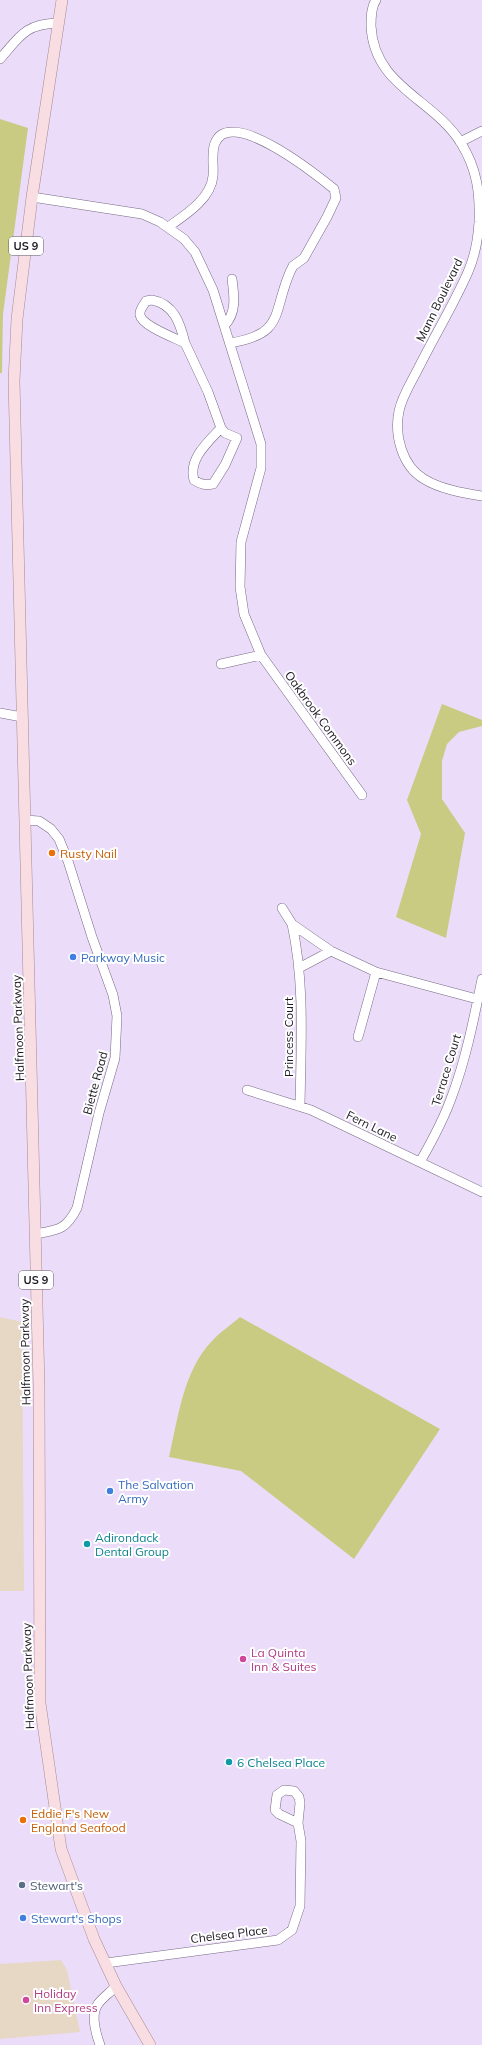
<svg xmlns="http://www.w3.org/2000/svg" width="482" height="2045" viewBox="0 0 482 2045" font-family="Mulish,sans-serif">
	<rect width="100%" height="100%" fill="#ebddfa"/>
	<!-- commercial -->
	<path fill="#e7d7c5" d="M0 1317 22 1322 24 1591H0Z
		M61 1960 67 1970 80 2032 0 2039V1964Z"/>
	<!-- green -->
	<path fill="#c9cb82" d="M0 119 28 128 3 314 2 373H0Z
		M442 704 482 720V726L459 732 447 744 442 761V799L465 833 446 938 396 917 421 834 407 800Z
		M240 1317 440 1429 354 1559 241 1471 169 1457C178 1419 183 1371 212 1341 220 1332 231 1325 240 1317Z"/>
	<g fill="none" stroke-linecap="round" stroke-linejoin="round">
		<!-- minor casing -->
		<g stroke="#766983" stroke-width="10">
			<path id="minor" d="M376 0C371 7 371 18 371 26 374 87 433 98 461 143 477 169 480 192 479 222 478 239 475 256 468 272 454 304 435 335 419 367 412 381 402 396 399 411 394 435 402 466 424 479 440 489 463 493 482 496
				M0 59C20 36 25 24 58 23
				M460 142 482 131
				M32 197 142 214 160 222 184 239 195 252 213 290 261 444V468L241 542 240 587 244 614 261 655 362 795
				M168 227C185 215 211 199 213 176 214 166 211 153 215 143 230 105 318 176 334 189L336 198 327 217 304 258 293 266 290 272C272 314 285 334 230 343
				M152 300C174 304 180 323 185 343 175 338 142 326 140 315 139 310 144 305 146 301Z
				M225 325C237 312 234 295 232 279
				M185 343 208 392 221 428
				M221 428 225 433 237 438 225 465 213 484C206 485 201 485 194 480 188 459 208 442 221 428Z
				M221 664 261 655
				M0 713 22 717
				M25 820 39 821 51 829 59 839 68 861 92 937 113 995 117 1016 115 1058 99 1113 77 1208C66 1230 58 1230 35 1234
				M282 908 292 924 331 951 376 972 477 999
				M292 924C305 984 301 1045 300 1106
				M299 968 331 951
				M358 1037 376 972
				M247 1090 311 1110 482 1192
				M420 1162C432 1141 444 1119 452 1096 466 1059 474 1018 482 979
				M106 1963 278 1940 292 1930 300 1906 301 1841 298 1823 300 1803 299 1797 294 1791 284 1790 277 1795 275 1810 279 1814 298 1823
				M100 2045C96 2034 90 2015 98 2004 102 1998 111 1992 116 1986"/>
		</g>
		<!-- major casing -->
		<g stroke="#a88992" stroke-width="12">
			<path id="major" d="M62 0 32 197 17 319 14 381 39 1386 40 1703 61 1849 94 1939 116 1986 150 2045"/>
		</g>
		<!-- minor -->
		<use href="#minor" stroke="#fff" stroke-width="9"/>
		<!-- major -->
		<use href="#major" stroke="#f8dde2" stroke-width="11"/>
	</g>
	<!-- markers -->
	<g fill="#e8710a" stroke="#fff" stroke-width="1.5">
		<circle cx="52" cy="853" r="4"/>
		<circle cx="23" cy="1820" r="4"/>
	</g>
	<g fill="#3f7fe0" stroke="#fff" stroke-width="1.5">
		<circle cx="73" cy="957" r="4"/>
		<circle cx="110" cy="1491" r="4"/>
		<circle cx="23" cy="1918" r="4"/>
	</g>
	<g fill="#0f9aa8" stroke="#fff" stroke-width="1.5">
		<circle cx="87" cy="1544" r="4"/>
		<circle cx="229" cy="1762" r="4"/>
	</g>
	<g fill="#d1479c" stroke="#fff" stroke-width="1.5">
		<circle cx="243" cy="1659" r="4"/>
		<circle cx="26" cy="2000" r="4"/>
	</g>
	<circle fill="#5c6f8a" stroke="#fff" stroke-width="1.5" cx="22" cy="1885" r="4"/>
	<g text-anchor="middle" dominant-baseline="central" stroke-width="4" stroke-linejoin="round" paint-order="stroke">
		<!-- shield labels -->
		<g fill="#fff" stroke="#615d64" stroke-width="1">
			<rect x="9" y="237" width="34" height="18" rx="3"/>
			<rect x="19" y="1271" width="34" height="18" rx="3"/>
		</g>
		<g font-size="11" font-weight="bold" fill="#1d1822">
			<text x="26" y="246">US 9</text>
			<text x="36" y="1280">US 9</text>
		</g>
		<!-- street labels -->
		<g font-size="12" fill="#1d1822" stroke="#fff">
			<text transform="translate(439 300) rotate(-64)">Mann Boulevard</text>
			<text transform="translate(321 718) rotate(54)">Oakbrook Commons</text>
			<text transform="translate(18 1028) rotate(-92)">Halfmoon Parkway</text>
			<text transform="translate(288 1037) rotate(-90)">Princess Court</text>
			<text transform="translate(446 1070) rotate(-73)">Terrace Court</text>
			<text transform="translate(95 1083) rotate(-75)">Biette Road</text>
			<text transform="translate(372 1126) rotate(26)">Fern Lane</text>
			<text transform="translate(25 1352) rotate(-91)">Halfmoon Parkway</text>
			<text transform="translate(28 1676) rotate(-92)">Halfmoon Parkway</text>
			<text transform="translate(229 1934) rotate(-7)">Chelsea Place</text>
		</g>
		<!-- food labels -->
		<g font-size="12" fill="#c56008" stroke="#fff" text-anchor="start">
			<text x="60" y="853">Rusty Nail</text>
			<text x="31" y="1813">Eddie F's New<tspan x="31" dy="14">England Seafood</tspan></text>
		</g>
		<!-- shop labels -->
		<g font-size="12" fill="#366cbe" stroke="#fff" text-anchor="start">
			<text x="81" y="957">Parkway Music</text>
			<text x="118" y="1484">The Salvation<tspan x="118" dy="14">Army</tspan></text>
			<text x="31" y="1918">Stewart's Shops</text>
		</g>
		<!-- culture labels -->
		<g font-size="12" fill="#0d838f" stroke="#fff" text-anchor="start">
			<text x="95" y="1537">Adirondack<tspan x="95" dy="14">Dental Group</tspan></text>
			<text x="237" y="1762">6 Chelsea Place</text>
		</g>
		<!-- hotel labels -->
		<g font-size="12" fill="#b23c85" stroke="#fff" text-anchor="start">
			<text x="251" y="1652">La Quinta<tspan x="251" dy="14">Inn &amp; Suites</tspan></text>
			<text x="34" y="1993">Holiday<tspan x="34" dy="14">Inn Express</tspan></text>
		</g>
		<!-- service labels -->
		<g font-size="12" fill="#4e5e75" stroke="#fff" text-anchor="start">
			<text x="30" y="1885">Stewart's</text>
		</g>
	</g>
</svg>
